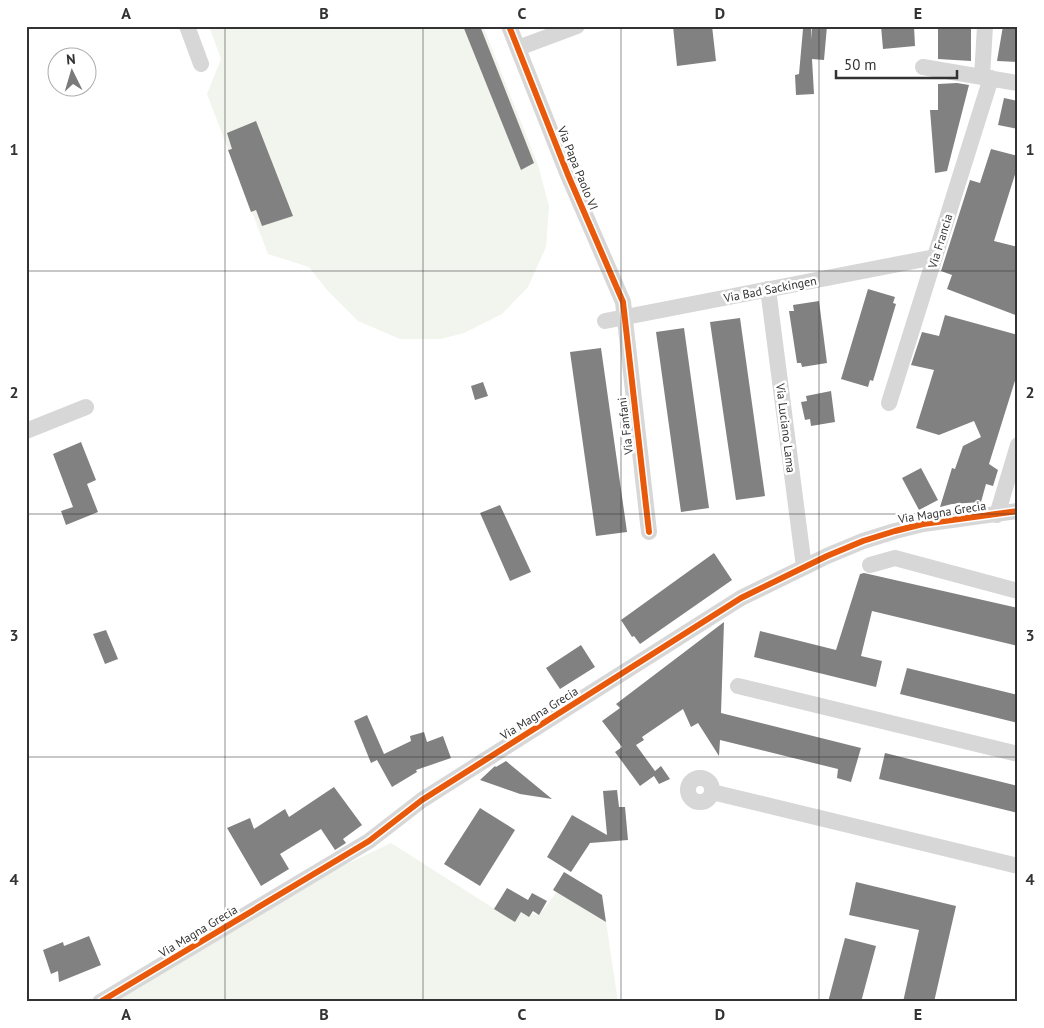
<svg xmlns="http://www.w3.org/2000/svg" width="1044" height="1028" viewBox="0 0 1044 1028" font-family="'PT Sans',sans-serif">
	<rect width="100%" height="100%" fill="#fff"/>
	<!-- green -->
	<path fill="#f1f5ed" d="M209 26H483L538 165 549 206 546 247 528 287 502 314 464 333 441 339H400L358 321 327 290 309 267 268 254 207 94 221 59Z
		M391 843 515 922 521 912 539 915 557 892 606 922 618 1002H112L330 872Z"/>
	<!-- building -->
	<path fill="#818181" d="M463 26H480L534 163 521 170Z
		M673 26H712L716 61 677 66Z
		M812 26H827L824 60 812 59 814 94 796 95 795 75 799 74 803 29H811V40Z
		M881 26H914L915 46 883 49Z
		M938 26H971V61L938 59Z
		M1003 26 1018 27V62L997 61Z
		M957 83 969 85 947 171 935 173 930 110H938V84Z
		M1004 98 1018 101V129L998 125Z
		M256 121 293 216 262 226 256 210 251 212 228 150 232 149 227 133Z
		M991 149 1018 156V165L994 241 1018 247V316L947 289 952 275 941 271 970 180 980 183Z
		M868 289 895 297 893 303 896 304 873 381 870 380 868 387 841 379Z
		M819 301 827 363 802 367 801 363H797L789 311H794L793 305Z
		M945 315 1018 335V371L989 464 998 470 993 486 986 484 981 502 952 504 940 507 952 468 955 469 963 446 981 437 974 421 939 435 916 428 934 370 911 365 922 332 939 336Z
		M740 318 765 496 736 500 710 322Z
		M684 328 709 508 681 512 656 332Z
		M601 348 627 532 596 536 570 352Z
		M483 382 488 396 475 400 471 386Z
		M831 391 835 422 811 426 810 419 805 420 801 402 807 401 806 396Z
		M81 442 96 480 87 484 98 512 66 525 61 511 73 507 53 454Z
		M921 468 938 500 919 510 902 478Z
		M500 505 531 572 510 581 480 513Z
		M714 553 732 580 640 644 634 636 632 637 621 620Z
		M864 573 1018 608V646L872 611 861 656 882 661 876 687 754 657 760 631 836 650 860 574Z
		M724 622 721 713 861 748 851 782 837 778 838 769 720 740 719 756 698 723 691 727 683 709 642 737 644 740 636 745 655 771 661 766 670 779 659 784 654 776 640 786 615 752 622 747 602 721 620 708 616 704Z
		M106 630 118 659 105 664 93 634Z
		M581 645 595 667 560 689 546 668Z
		M907 668 1018 695V723L900 694Z
		M367 715 384 754 411 741 410 736 424 732 427 742 443 736 451 758 416 770 417 772 392 787 377 760 371 763 354 721Z
		M885 753 1018 786V813L879 779Z
		M506 761 552 799 520 794 480 780 495 766 496 767Z
		M334 787 362 825 343 839 346 843 335 850 321 829 280 854 289 869 261 886 227 828 250 818 254 829 285 809 289 817Z
		M617 790 619 807H625L628 840 590 843 571 872 547 857 572 815 607 835 603 791Z
		M480 808 515 830 480 886 444 864Z
		M564 872 602 895 606 922 553 890Z
		M856 882 956 906 934 1002H903L919 930 849 915Z
		M507 888 528 900 532 893 547 901 539 915 533 911 529 917 521 912 515 922 494 909Z
		M89 936 101 965 59 982 58 971 51 974 43 950 63 942 64 946Z
		M845 938 876 946 861 1002H828Z"/>
	<g fill="none" stroke-linecap="round" stroke-linejoin="round">
		<!-- street -->
		<path stroke="#d7d7d7" stroke-width="16" d="M187 26 201 64
			M509 26 568 175 623 302 649 532
			M518 48 577 26
			M923 67 1018 83
			M982 77 985 26
			M768 289 804 567
			M605 321 935 257
			M889 403 991 78
			M26 431 86 407
			M997 515 1018 445
			M870 565 895 558 1018 591
			M738 686 1018 754
			M688 790a12 12 0 1 1 24 0a12 12 0 1 1-24 0Z
			M712 792 1018 866
			M100 1002 369 841 422 800 741 598 827 556 863 541 895 531 923 524 1018 511"/>
		<!-- cycleway casing -->
		<g stroke="#fff" stroke-width="9">
			<path id="cycleway" d="M509 26 568 175 623 302 649 532
				M100 1002 369 841 422 800 741 598 827 556 863 541 895 531 923 524 1018 511"/>
		</g>
		<!-- cycleway -->
		<use href="#cycleway" stroke="#e8590c" stroke-width="6"/>
	</g>
	<!-- grid -->
	<path fill="none" stroke="#333" stroke-width="1" stroke-opacity="0.55" d="M225 26V1002M423 26V1002M621 26V1002M819 26V1002M26 271H1018M26 514H1018M26 757H1018"/>
	<g text-anchor="middle" dominant-baseline="central" stroke-width="5" stroke-linejoin="round" paint-order="stroke">
		<!-- street labels -->
		<g font-size="12" fill="#333" stroke="#fff">
			<text transform="translate(578 168) rotate(68)">Via Papa Paolo VI</text>
			<text transform="translate(940 241) rotate(-73)">Via Francia</text>
			<text transform="translate(770 289) rotate(-11)">Via Bad Sackingen</text>
			<text transform="translate(625 426) rotate(-97)">Via Fanfani</text>
			<text transform="translate(786 428) rotate(83)">Via Luciano Lama</text>
			<text transform="translate(942 512) rotate(-9)">Via Magna Grecia</text>
			<text transform="translate(539 713) rotate(-32)">Via Magna Grecia</text>
			<text transform="translate(198 931) rotate(-31)">Via Magna Grecia</text>
		</g>
	</g>
	<!-- border -->
	<rect width="1044" height="1028" fill="none" stroke="#ffffff" stroke-width="55"/>
	<!-- north arrow -->
	<g transform="translate(72 72) rotate(355)"><circle r="24" fill="#ffffff" stroke="#adadad"/>
	<path d="M0-4L9 19L0 12L-9 19Z" fill="#7a7a7a"/>
	<text y="-8" font-size="14" font-weight="bold" text-anchor="middle" fill="#333333">N</text>
	</g>
	<!-- scale -->
	<path d="M836 70v8h121v-8" fill="none" stroke="#333333" stroke-width="2.5"/>
	<text x="844" y="70" font-size="15" fill="#333333" stroke="#ffffff" stroke-width="4" paint-order="stroke">50 m</text>
	<rect x="28" y="28" width="988" height="972" fill="none" stroke="#333" stroke-width="2"/>
	<g font-size="16" text-anchor="middle" font-weight="bold" fill="#333">
		<text x="126" y="19">A</text>
		<text x="324" y="19">B</text>
		<text x="522" y="19">C</text>
		<text x="720" y="19">D</text>
		<text x="918" y="19">E</text>
		<text x="14" y="155">1</text>
		<text x="1030" y="155">1</text>
		<text x="14" y="398">2</text>
		<text x="1030" y="398">2</text>
		<text x="14" y="641">3</text>
		<text x="1030" y="641">3</text>
		<text x="14" y="885">4</text>
		<text x="1030" y="885">4</text>
		<text x="126" y="1020">A</text>
		<text x="324" y="1020">B</text>
		<text x="522" y="1020">C</text>
		<text x="720" y="1020">D</text>
		<text x="918" y="1020">E</text>
	</g>
</svg>
